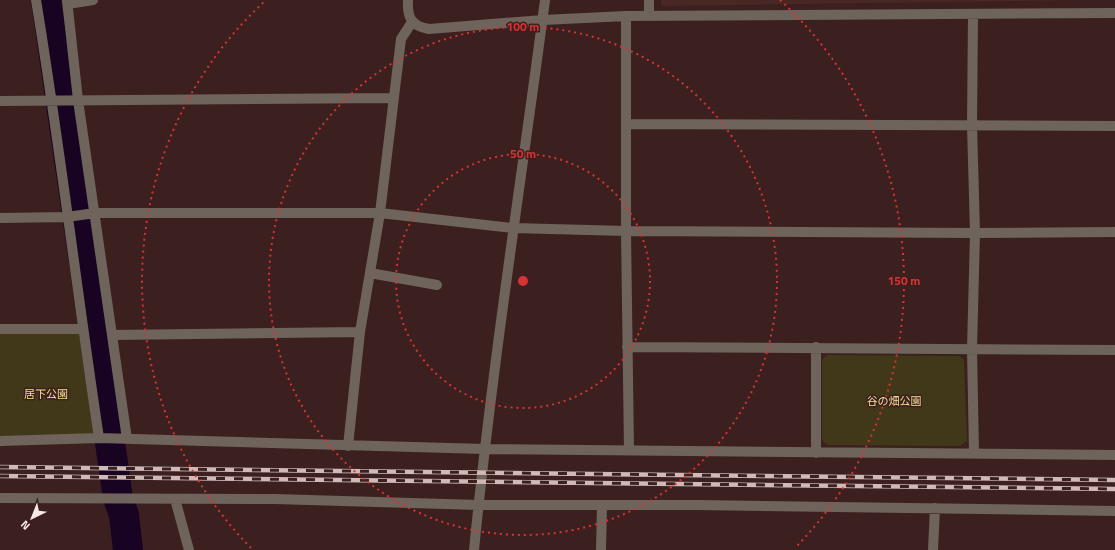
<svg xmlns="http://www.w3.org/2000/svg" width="1115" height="550" viewBox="0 0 1115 550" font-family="'Titillium Web','Noto Sans JP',sans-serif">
	<rect width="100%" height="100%" fill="#3b201f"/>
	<!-- built -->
	<path fill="#492725" d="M661 0H1081L661 6Z"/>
	<!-- green -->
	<path fill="#41381a" d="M0 329H82L99 438 0 441Z
		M827 355 959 356 964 360 967 441 960 446 827 445 822 440V360Z"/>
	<!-- water -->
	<path fill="#180322" d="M129 512 133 550H122L119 519 116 513Z"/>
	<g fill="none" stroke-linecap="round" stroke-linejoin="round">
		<!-- river -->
		<path stroke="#180322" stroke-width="30" d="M46 0 118 498 124 515 128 550"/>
		<!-- minor -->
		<path stroke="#6f645c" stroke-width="10" d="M36 0C60 146 77 292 99 438
			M67 0 78 100 127 439
			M408 0C407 17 411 26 429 29L543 20 626 16 1115 13
			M68 4 93 0
			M649 15V0
			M973 15 972 125 975 233 972 349 974 453
			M626 16V231L629 450
			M0 101 392 98
			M626 124 1115 126
			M0 218 67 217 95 213H380L513 228 626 231 975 233 1115 232
			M370 273 437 285
			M0 329H82
			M112 335 360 332
			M627 347 1115 350
			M0 441 99 438 485 449 1115 455
			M348 446 360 332 380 213 401 39 412 22
			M816 453V347
			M0 498 275 499 479 505H698L1115 511
			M175 499 189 550
			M474 550C492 366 521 183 545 0
			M601 550 602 505
			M933 550 935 508"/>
		<!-- rail casing -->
		<g stroke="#cfbab8" stroke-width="4.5">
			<path id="rail" d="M0 467 1115 480
				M0 476 1115 489"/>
		</g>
		<!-- rail -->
		<use href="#rail" stroke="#3b201f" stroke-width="3" stroke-dasharray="9" stroke-linecap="butt"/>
	</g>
	<!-- distance rings -->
	<g fill="none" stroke="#d83232" stroke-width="2" stroke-dasharray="2 4">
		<circle cx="523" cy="281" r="127"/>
		<circle cx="523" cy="281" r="254"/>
		<path d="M251 548A381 381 0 0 1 266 0M780 0A381 381 0 0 1 795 548"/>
	</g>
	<g text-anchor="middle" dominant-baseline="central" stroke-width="3" stroke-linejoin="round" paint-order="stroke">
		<!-- park labels -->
		<g font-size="11" fill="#f5df93" stroke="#3b201f">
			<text x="46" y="394">居下公園</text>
			<text x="894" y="401">谷の畑公園</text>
		</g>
	</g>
	<circle cx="523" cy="281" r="6" fill="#d83232" stroke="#3b201f" stroke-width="2"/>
	<g font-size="12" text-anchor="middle" font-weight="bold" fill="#d83232" stroke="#3b201f" stroke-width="3" stroke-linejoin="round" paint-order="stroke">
		<text x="523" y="31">100 m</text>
		<text x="523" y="158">50 m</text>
		<text x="904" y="285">150 m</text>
	</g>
	<!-- north arrow -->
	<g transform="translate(32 518) rotate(223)" stroke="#3b201f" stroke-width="3" paint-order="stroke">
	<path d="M0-3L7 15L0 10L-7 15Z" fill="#fbe8e6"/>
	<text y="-6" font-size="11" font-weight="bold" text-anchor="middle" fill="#fbe8e6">N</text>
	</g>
</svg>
